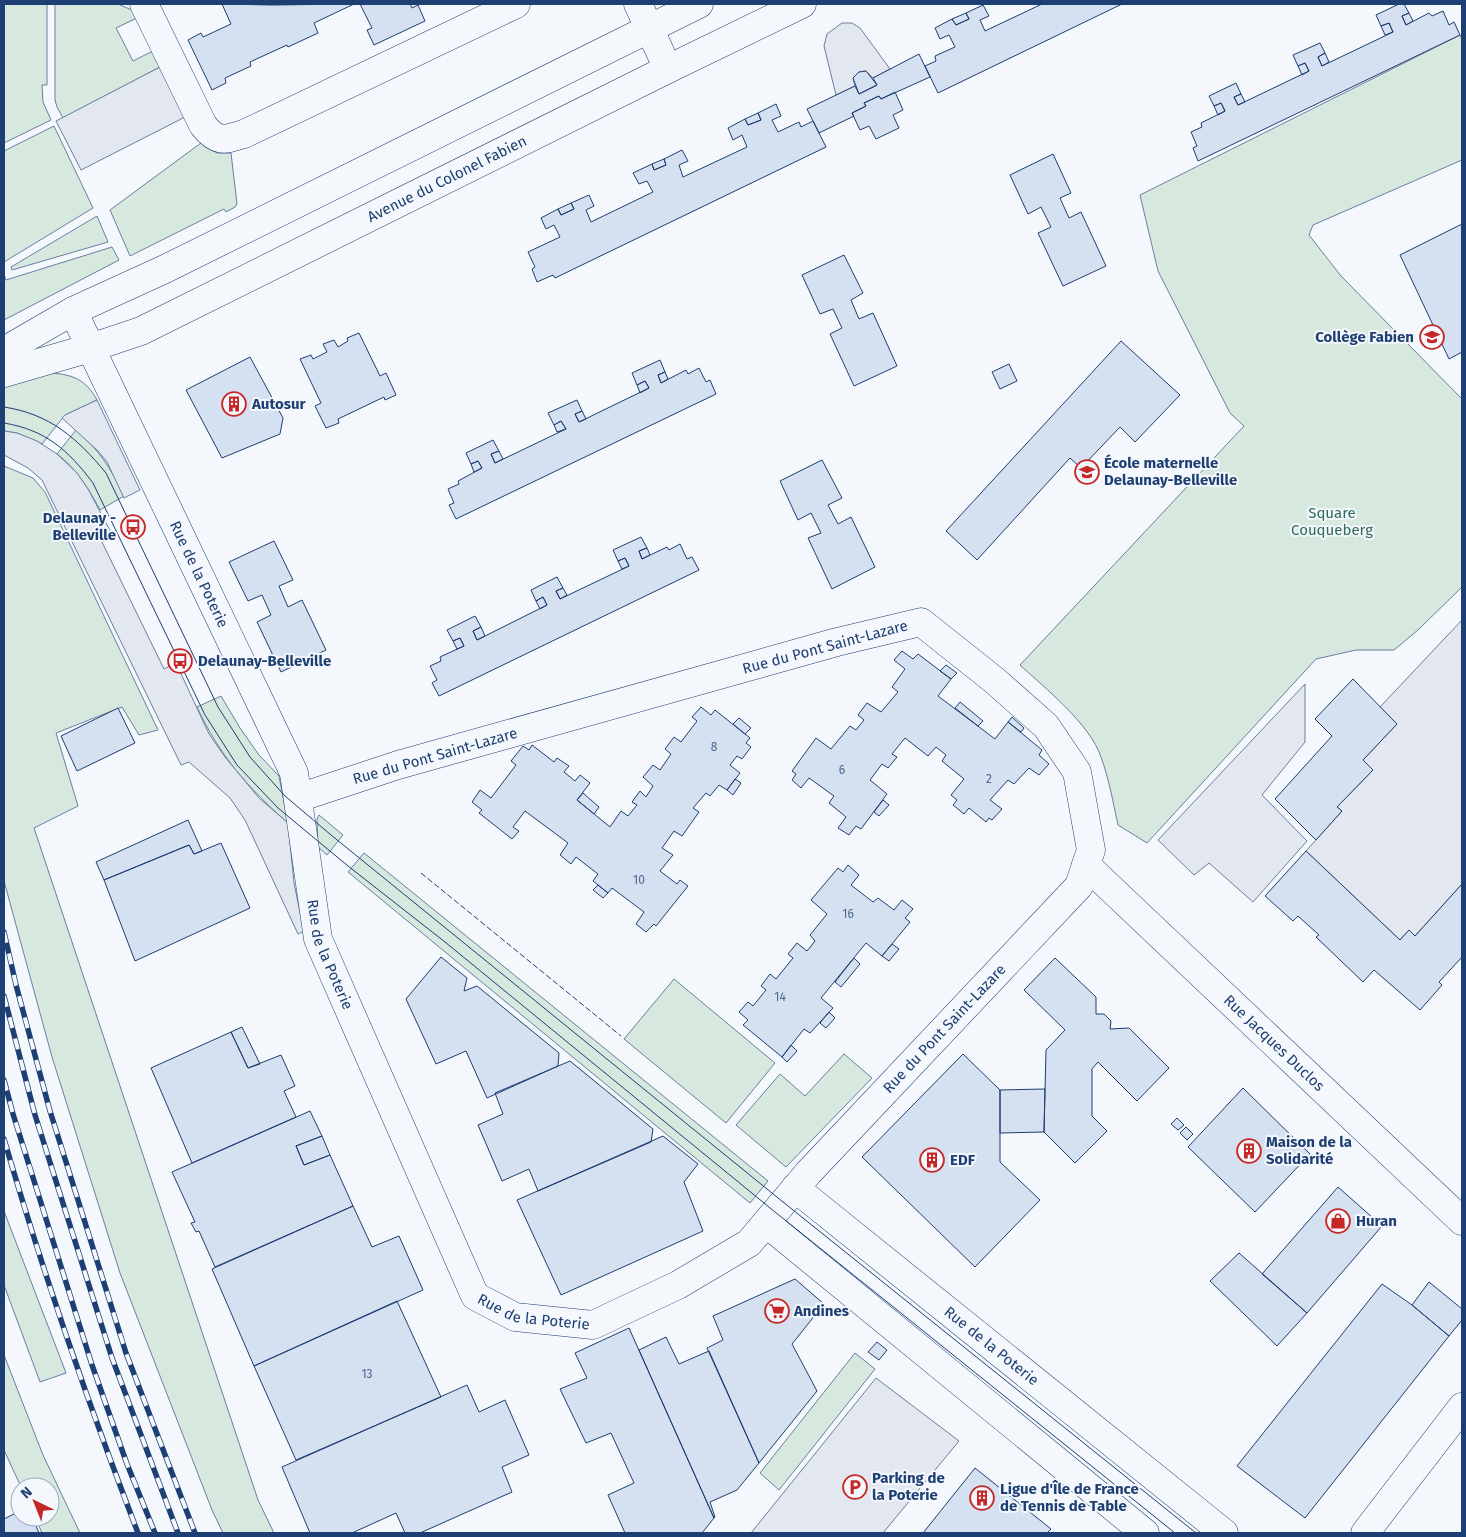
<svg xmlns="http://www.w3.org/2000/svg" width="1466" height="1537" viewBox="0 0 1466 1537" font-family="'Fira Sans',sans-serif">
	<rect width="100%" height="100%" fill="#f4f7fb"/>
	<!-- green -->
	<path fill="#d7e8df" stroke="#687fa3" d="M4 4H47V85H42L43 102 51 120 4 143Z
		M55 4H118L134 11 139 17 116 28 133 61 155 50 162 66 63 118 57 107 55 100Z
		M1460 35 1462 40V160L1313 225 1309 235 1341 276 1462 399V587L1418 630 1394 650H1356L1316 659 1147 843 1118 825C1113 802 1109 779 1101 757 1090 724 1045 688 1020 665L1244 426 1230 413 1158 271 1140 195Z
		M54 126 93 208 4 262V151Z
		M201 143 217 153H231L237 204 235 207 226 212 224 209 130 256 110 210Z
		M97 216 108 242 12 270 11 267Z
		M112 247 119 260 4 320V274L6 280Z
		M52 373C74 375 86 380 97 400L65 415 42 444 17 433 4 431V387Z
		M76 430C99 450 111 468 124 496L100 510C89 489 76 468 57 454Z
		M4 466 33 478 45 492 158 730 139 735 122 707 56 733 78 806 34 828 258 1500 274 1533H223L212 1510 120 1273 52 1057 4 881Z
		M221 696 240 728 259 755 279 776 288 823C249 789 219 755 197 707Z
		M319 815 343 835 327 855 318 847 317 819Z
		M364 853 768 1181 750 1203 348 872Z
		M674 979 775 1063 726 1123 624 1039Z
		M844 1054 872 1078 786 1167 736 1125 780 1074 805 1096Z
		M4 1211 66 1373 40 1382 4 1285Z
		M855 1353 875 1369 779 1490 760 1473Z
		M4 1355 43 1455 80 1533H42L35 1517H50V1487H21L4 1450Z"/>
	<!-- parking -->
	<path fill="#e3e8f0" stroke="#687fa3" d="M842 23H852L860 28 890 69 873 78 866 71 859 72 853 78 855 86 836 95 824 46 827 34Z
		M162 66 187 116 81 170 56 121Z
		M97 400 140 490 124 498 107 462 98 451 62 418 65 415Z
		M4 431 17 433 37 441 57 454 77 473 88 489 113 536 102 542 164 669 176 663 209 734 225 757 259 798 288 823 294 883 304 931 298 934 245 820 230 798 189 762 181 765 42 480 28 468 4 455Z
		M1462 620V884L1415 936 1409 930 1400 940 1306 851 1342 811 1337 807 1373 770 1363 760 1397 724 1380 707Z
		M1305 684V742L1262 795 1307 841 1253 902 1209 863 1194 875 1158 840Z
		M876 1378 959 1441 883 1533H751Z"/>
	<!-- building -->
	<path fill="#d5e0f0" stroke="#1d3f73" d="M222 4 272 5 354 4 314 23 318 33 288 47 287 45 250 62 251 66 225 78 226 83 212 90 188 40 201 33 203 37 231 24Z
		M360 4H410L412 8 418 5 425 21 374 45 367 30 372 28Z
		M1042 4H1122L938 93 925 66 936 61 935 56 955 47 949 35 940 39 935 28 952 19 956 25 969 19 966 13 983 5 989 16 980 20 985 31Z
		M1399 4H1404L1409 13 1402 16 1406 25 1429 13 1432 16 1443 11 1449 25 1454 22 1460 35 1198 161 1193 148 1197 146 1191 132 1202 127 1201 123 1225 111 1221 103 1214 106 1209 96 1236 83 1241 94 1234 97 1238 105 1309 71 1305 63 1298 66 1293 55 1320 43 1325 53 1318 57 1322 66 1393 32 1389 23 1381 26 1376 15Z
		M966 13 969 19 956 25 952 19Z
		M1409 13 1413 21 1406 25 1402 16Z
		M1389 23 1393 32 1385 35 1381 26Z
		M1325 53 1329 62 1322 66 1318 57Z
		M919 54 930 77 881 99 879 96 864 103 866 106 852 113 854 116 819 133 807 109 855 86 859 94 877 85 873 78Z
		M1305 63 1309 71 1302 75 1298 66Z
		M866 71 877 85 859 94 853 78 859 72Z
		M895 92 903 110 893 115 899 128 876 139 869 126 860 130 852 113 866 106 864 103 879 96 881 99Z
		M1241 94 1245 102 1238 105 1234 97Z
		M1221 103 1225 111 1218 115 1214 106Z
		M776 104 781 116 772 120 778 132 799 122 801 127 813 121 826 147 555 278 553 275 537 282 532 269 535 267 528 252 560 237 554 225 546 229 541 218 558 209 561 215 574 209 571 203 589 195 594 206 586 210 591 222 653 192 647 181 639 184 633 173 652 164 654 170 666 165 664 159 682 150 688 161 679 165 683 177 747 147 742 135 733 140 728 128 745 119 748 125 761 120 758 113Z
		M758 113 761 120 748 125 745 119Z
		M1053 154 1071 193 1060 198 1069 218 1081 212 1106 266 1063 286 1038 233 1051 227 1041 207 1028 214 1010 175Z
		M664 159 666 165 654 170 652 164Z
		M571 203 574 209 561 215 558 209Z
		M1462 224V352L1449 359 1400 255Z
		M844 255 863 293 851 300 859 319 873 313 897 366 854 386 830 334 842 328 833 309 820 314 802 275Z
		M359 333 380 376 386 373 396 395 385 400 384 397 338 419 339 423 326 428 315 406 321 403 300 359 311 355 313 359 327 352 323 344 334 340 338 347 348 341 347 338Z
		M1121 341 1180 395 1135 442 1120 427 1081 468 1070 458 977 560 946 531Z
		M250 357 283 418 280 434 222 458 186 390Z
		M660 360 665 372 658 375 661 383 686 370 688 374 699 368 706 382 710 380 716 394 456 519 449 505 454 503 448 489 459 484 458 481 482 468 478 461 471 464 466 453 493 440 499 451 491 454 495 463 566 429 561 421 554 425 548 413 577 400 582 411 575 414 579 422 649 388 645 381 637 385 632 373Z
		M1009 364 1017 381 1000 389 992 372Z
		M665 372 668 379 661 383 658 375Z
		M645 381 649 388 640 393 637 385Z
		M582 411 586 419 579 422 575 414Z
		M561 421 566 429 557 432 554 425Z
		M499 451 503 459 495 463 491 454Z
		M822 460 842 498 828 505 838 524 851 517 875 567 832 589 808 538 821 533 811 513 798 520 780 481Z
		M478 461 482 468 474 472 471 464Z
		M641 537 647 548 639 551 642 559 667 547 669 550 680 544 687 559 692 557 699 570 439 696 432 683 437 680 430 666 441 661 440 657 464 646 460 638 453 641 447 630 475 616 481 627 473 631 477 640 547 605 543 597 536 601 531 590 557 577 563 588 556 591 560 599 629 566 625 558 618 561 613 550Z
		M274 541 293 580 279 586 288 607 302 600 326 650 281 672 257 622 271 615 262 595 248 601 229 562Z
		M647 548 650 555 642 559 639 551Z
		M625 558 629 566 622 569 618 561Z
		M563 588 567 595 560 599 556 591Z
		M543 597 547 605 540 609 536 601Z
		M481 627 485 636 477 640 473 631Z
		M460 638 464 646 457 649 453 641Z
		M902 651 913 659 918 654 951 679 938 696 995 739 1008 722 1042 750 1039 755 1049 764 1039 775 1029 768 1014 784 1008 780 990 800 1002 809 992 820 989 818 986 822 969 808 964 814 953 805 957 800 951 795 964 779 942 761 946 755 936 747 928 756 905 738 892 754 897 757 888 768 882 764 870 780 887 794 861 829 856 826 849 835 838 828 846 817 829 803 834 796 809 778 801 788 792 780 796 774 792 771 816 738 831 749 850 726 856 730 864 720 858 715 867 703 881 712 898 692 892 687 905 669 894 660Z
		M946 665 957 673 951 679 940 671Z
		M1353 679 1397 724 1363 760 1373 770 1337 807 1342 811 1316 840 1275 799 1332 736 1315 719Z
		M960 702 983 721 978 726 955 708Z
		M701 707 711 715 715 710 750 738 746 743 751 747 742 759 737 756 730 765 740 773 727 790 719 785 710 796 706 793 693 808 699 812 682 836 674 831 662 848 673 855 660 871 677 884 680 880 688 886 656 926 654 924 646 932 636 924 644 912 612 888 608 893 593 881 598 874 576 857 571 864 560 855 568 843 525 811 513 827 519 831 512 839 479 813 482 810 472 802 480 790 491 798 516 765 511 761 523 746 529 750 532 745 554 762 557 758 569 766 564 772 575 781 580 775 590 783 577 800 610 827 621 811 628 816 637 805 632 802 640 791 646 797 653 786 643 777 653 765 660 770 671 754 665 749 674 737 681 742 697 721 692 717Z
		M118 708 135 743 77 771 61 736Z
		M1012 717 1024 728 1021 732 1008 722Z
		M739 718 751 728 745 734 733 724Z
		M735 779 741 783 733 795 727 790Z
		M583 793 599 807 594 814 577 800Z
		M883 800 889 805 879 816 874 812Z
		M188 820 202 851 194 854 189 845 104 880 96 862Z
		M221 843 250 908 135 961 104 880 189 845 194 854Z
		M1306 851 1400 940 1409 930 1415 936 1462 884V957L1439 982 1442 985 1420 1010 1374 970 1363 982 1316 937 1319 935 1298 916 1293 921 1265 896Z
		M848 865 859 875 851 885 873 902 878 898 894 910 902 900 913 909 905 918 910 922 882 956 866 943 821 998 833 1008 810 1033 804 1029 782 1057 743 1025 748 1020 739 1012 748 1002 753 1006 766 990 761 986 770 974 776 979 793 958 788 954 797 943 807 951 815 941 810 935 827 914 811 900 838 868 843 872Z
		M598 885 608 893 603 898 593 890Z
		M892 944 899 949 889 961 882 956Z
		M441 957 467 978 464 991 477 986 559 1053 558 1066 487 1098 466 1051 436 1064 406 999Z
		M854 958 860 964 841 987 835 982Z
		M1055 958 1096 997V1014H1104L1111 1021 1110 1029 1129 1028 1169 1068 1137 1101 1098 1062 1092 1069V1116L1107 1131 1075 1163 1044 1132 1046 1050 1065 1030 1024 990Z
		M829 1012 835 1018 826 1028 820 1023Z
		M242 1027 260 1064 248 1068 231 1032Z
		M231 1032 248 1068 281 1055 295 1086 284 1091 296 1117 192 1163 151 1068Z
		M791 1045 797 1051 787 1062 782 1057Z
		M963 1054 1000 1090V1162L1040 1200 975 1267 862 1157Z
		M570 1061 653 1129 651 1142 538 1191 529 1169 502 1181 478 1125 503 1114 495 1093Z
		M1243 1088 1310 1154 1255 1212 1188 1147Z
		M1045 1089 1044 1132 1000 1133V1090Z
		M310 1111 322 1136 296 1146 304 1165 330 1155 353 1206 215 1267 199 1231 196 1232 191 1223 195 1222 172 1172Z
		M1177 1118 1184 1125 1178 1130 1171 1124Z
		M1186 1127 1193 1134 1187 1140 1180 1133Z
		M322 1136 330 1155 304 1165 296 1146Z
		M663 1136 698 1164 684 1182 703 1231 561 1295 517 1200Z
		M1338 1187 1382 1226 1307 1313 1262 1274Z
		M353 1206 372 1247 399 1236 423 1290 254 1366 212 1269Z
		M1239 1253 1307 1313 1277 1346 1210 1281Z
		M795 1279 824 1304 792 1344 817 1391 759 1463 707 1348 723 1340 713 1316Z
		M1429 1282 1462 1309V1320L1449 1336 1412 1305Z
		M1382 1284 1412 1305 1449 1336 1305 1518 1237 1466Z
		M397 1301 441 1397 296 1460 254 1366Z
		M629 1328 714 1518 702 1533H625L608 1495 634 1483 611 1433 586 1443 560 1389 587 1378 575 1353Z
		M666 1337 679 1364 709 1351 759 1463 737 1490 710 1502 715 1517 714 1518 639 1350Z
		M877 1342 887 1350 879 1360 868 1352Z
		M467 1385 479 1412 505 1400 529 1455 502 1467 512 1492 420 1533H405L396 1513 352 1533H310L282 1467Z
		M975 1468 1051 1529 1047 1533H923Z
		M20 1511V1517H32L39 1533H4V1519Z"/>
	<g fill="none" stroke-linecap="round" stroke-linejoin="round">
		<!-- minor casing -->
		<g stroke="#1d3f73" stroke-width="29">
			<g id="minor">
				<path d="M144 4 203 125C217 143 224 140 244 134L516 4"/>
				<path d="M638 4 668 69"/>
				<path id="s1" d="M73 311 294 773 318 939 475 1296 515 1317 593 1325 678 1285 749 1243 809 1172 1079 886 1091 850 1077 772 1046 726 994 680 921 622 837 642 398 765 298 798"/>
				<path id="s2" d="M1086 865 1462 1221"/>
				<path id="s3" d="M795 1188 1224 1533"/>
				<path d="M766 1223 1145 1533"/>
				<path d="M1365 1533 1462 1407"/>
			</g>
		</g>
		<!-- major casing -->
		<g stroke="#1d3f73" stroke-width="29">
			<g id="major">
				<path d="M4 351 73 311 165 269 699 4"/>
				<path id="s4" d="M4 373 90 348 141 331 668 69 802 4"/>
			</g>
		</g>
		<!-- minor -->
		<use href="#minor" stroke="#f4f7fb" stroke-width="28"/>
		<!-- major -->
		<use href="#major" stroke="#f4f7fb" stroke-width="28"/>
		<!-- tram -->
		<path stroke="#1d3f73" stroke-width="1" d="M4 407C50 414 77 438 106 473L218 707 250 757 285 796 331 835 783 1202 1196 1533
			M4 423C46 430 68 450 93 483L205 715 237 765 278 808 348 866 445 942 775 1212 1175 1533"/>
		<!-- rail casing -->
		<g stroke="#1d3f73" stroke-width="5.5">
			<path id="rail" d="M4 932 16 985 50 1111 126 1353 195 1533
				M4 996 35 1115 112 1358 178 1533
				M4 1080 13 1114 92 1365 127 1464 155 1533
				M4 1139C43 1273 88 1403 138 1533"/>
		</g>
		<!-- rail -->
		<use href="#rail" stroke="#f4f7fb" stroke-width="4" stroke-dasharray="11" stroke-linecap="butt"/>
		<!-- fence -->
		<path stroke="#1d3f73" stroke-width="1" stroke-dasharray="6 2.5" stroke-linecap="butt" d="M421 873 621 1036"/>
	</g>
	<!-- icons -->
	<defs>
		<g id="school-ring" transform="scale(1.25)"><circle r="9.5" fill="#f4f7fb" stroke="#c62828" stroke-width="1.5"/><path d="M0-5L7-2L0 1L-7-2ZM-4 1L0 2.5L4 1V4Q0 6-4 4Z" fill="#c62828"/></g>
		<g id="building-ring" transform="scale(1.25)"><circle r="9.5" fill="#f4f7fb" stroke="#c62828" stroke-width="1.5"/><path d="M-4-6H4V6H1V3H-1V6H-4ZM-2.5-4.3h1.7v1.8h-1.7ZM.8-4.3h1.7v1.8H.8ZM-2.5-1h1.7V.8h-1.7ZM.8-1h1.7V.8H.8Z" fill="#c62828"/></g>
		<g id="bus-ring" transform="scale(1.25)"><circle r="9.5" fill="#f4f7fb" stroke="#c62828" stroke-width="1.5"/><path d="M-5-6H5V4H4V6H2V4H-2V6H-4V4H-5ZM-3.5-4V0h7V-4ZM-3.5 1.2v1.5H-2V1.2ZM2 1.2v1.5H3.5V1.2Z" fill="#c62828"/></g>
		<g id="shop-ring" transform="scale(1.25)"><circle r="9.5" fill="#f4f7fb" stroke="#c62828" stroke-width="1.5"/><path d="M-5-2.5h2.3a2.7 3.5 0 0 1 5.4 0H5L5.5 6h-11ZM-1.5-2.5h3a1.5 2.3 0 0 0-3 0Z" fill="#c62828"/></g>
		<g id="supermarket-ring" transform="scale(1.25)"><circle r="9.5" fill="#f4f7fb" stroke="#c62828" stroke-width="1.5"/><path d="M-6-5.5h2.5l.6 2H6L4.5 2H-2.5L-4.4-4H-6ZM-1.5 3.2a1.3 1.3 0 1 0 .1 0ZM3 3.2a1.3 1.3 0 1 0 .1 0Z" fill="#c62828"/></g>
		<g id="parking-ring" transform="scale(1.25)"><circle r="9.5" fill="#f4f7fb" stroke="#c62828" stroke-width="1.5"/><path d="M-3.5-5.5H1a3.5 3.5 0 0 1 0 7H-1V5.5H-3.5ZM-1-3.4V-.6H.8a1.4 1.4 0 0 0 0-2.8Z" fill="#c62828"/></g>
	</defs>
	<g fill-rule="evenodd">
		<use href="#school-ring" x="1432" y="337"/>
		<use href="#building-ring" x="234" y="404"/>
		<use href="#school-ring" x="1087" y="472"/>
		<use href="#bus-ring" x="133" y="527"/>
		<use href="#bus-ring" x="180" y="661"/>
		<use href="#building-ring" x="1249" y="1151"/>
		<use href="#building-ring" x="932" y="1160"/>
		<use href="#shop-ring" x="1338" y="1221"/>
		<use href="#supermarket-ring" x="777" y="1311"/>
		<use href="#parking-ring" x="855" y="1487"/>
		<use href="#building-ring" x="982" y="1498"/>
	</g>
	<g text-anchor="middle" dominant-baseline="central" stroke-width="4" stroke-linejoin="round" paint-order="stroke">
		<!-- number labels -->
		<g font-size="12" fill="#4b6792">
			<text x="714" y="747">8</text>
			<text x="842" y="770">6</text>
			<text x="989" y="779">2</text>
			<text x="639" y="880">10</text>
			<text x="848" y="914">16</text>
			<text x="780" y="997">14</text>
			<text x="367" y="1374">13</text>
		</g>
		<!-- street labels -->
		<g font-size="15" fill="#1d3f73" stroke="#f4f7fb">
			<text stroke="none"><textPath href="#s4" startOffset="485">Avenue du Colonel Fabien</textPath></text>
			<text stroke="none"><textPath href="#s1" startOffset="292">Rue de la Poterie</textPath></text>
			<text transform="translate(825 647) rotate(-15)">Rue du Pont Saint-Lazare</text>
			<text transform="translate(435 756) rotate(-16)">Rue du Pont Saint-Lazare</text>
			<text stroke="none"><textPath href="#s1" startOffset="698">Rue de la Poterie</textPath></text>
			<text stroke="none"><textPath href="#s1" startOffset="1660">Rue du Pont Saint-Lazare</textPath></text>
			<text stroke="none"><textPath href="#s2" startOffset="259">Rue Jacques Duclos</textPath></text>
			<text stroke="none"><textPath href="#s1" startOffset="1132">Rue de la Poterie</textPath></text>
			<text stroke="none"><textPath href="#s3" startOffset="252">Rue de la Poterie</textPath></text>
		</g>
		<!-- poi labels -->
		<g font-size="15" font-weight="bold" fill="#1d3f73" stroke="#f4f7fb" text-anchor="start">
			<text x="1414" y="337" text-anchor="end">Collège Fabien</text>
			<text x="252" y="404">Autosur</text>
			<text x="1104" y="463">École maternelle<tspan x="1104" dy="17">Delaunay-Belleville</tspan></text>
			<text x="116" y="518" text-anchor="end">Delaunay -<tspan x="116" dy="17">Belleville</tspan></text>
			<text x="198" y="661">Delaunay-Belleville</text>
			<text x="1266" y="1142">Maison de la<tspan x="1266" dy="17">Solidarité</tspan></text>
			<text x="950" y="1160">EDF</text>
			<text x="1356" y="1221">Huran</text>
			<text x="794" y="1311">Andines</text>
			<text x="872" y="1478">Parking de<tspan x="872" dy="17">la Poterie</tspan></text>
			<text x="1000" y="1489">Ligue d'Île de France<tspan x="1000" dy="17">de Tennis de Table</tspan></text>
		</g>
		<!-- park labels -->
		<g font-size="15" fill="#2c6c60" stroke="#f4f7fb">
			<text x="1332" y="513">Square<tspan x="1332" dy="17">Couqueberg</tspan></text>
		</g>
	</g>
	<!-- border -->
	<rect width="1466" height="1537" fill="none" stroke="#1d3f73" stroke-width="10"/>
	<!-- north arrow -->
	<g transform="translate(35 1502) rotate(317)"><circle r="24" fill="#f4f7fb" stroke="#9eadc5"/>
	<path d="M0-4L9 19L0 12L-9 19Z" fill="#c62828"/>
	<text y="-8" font-size="14" font-weight="bold" text-anchor="middle" fill="#1d3f73">N</text>
	</g>
</svg>
